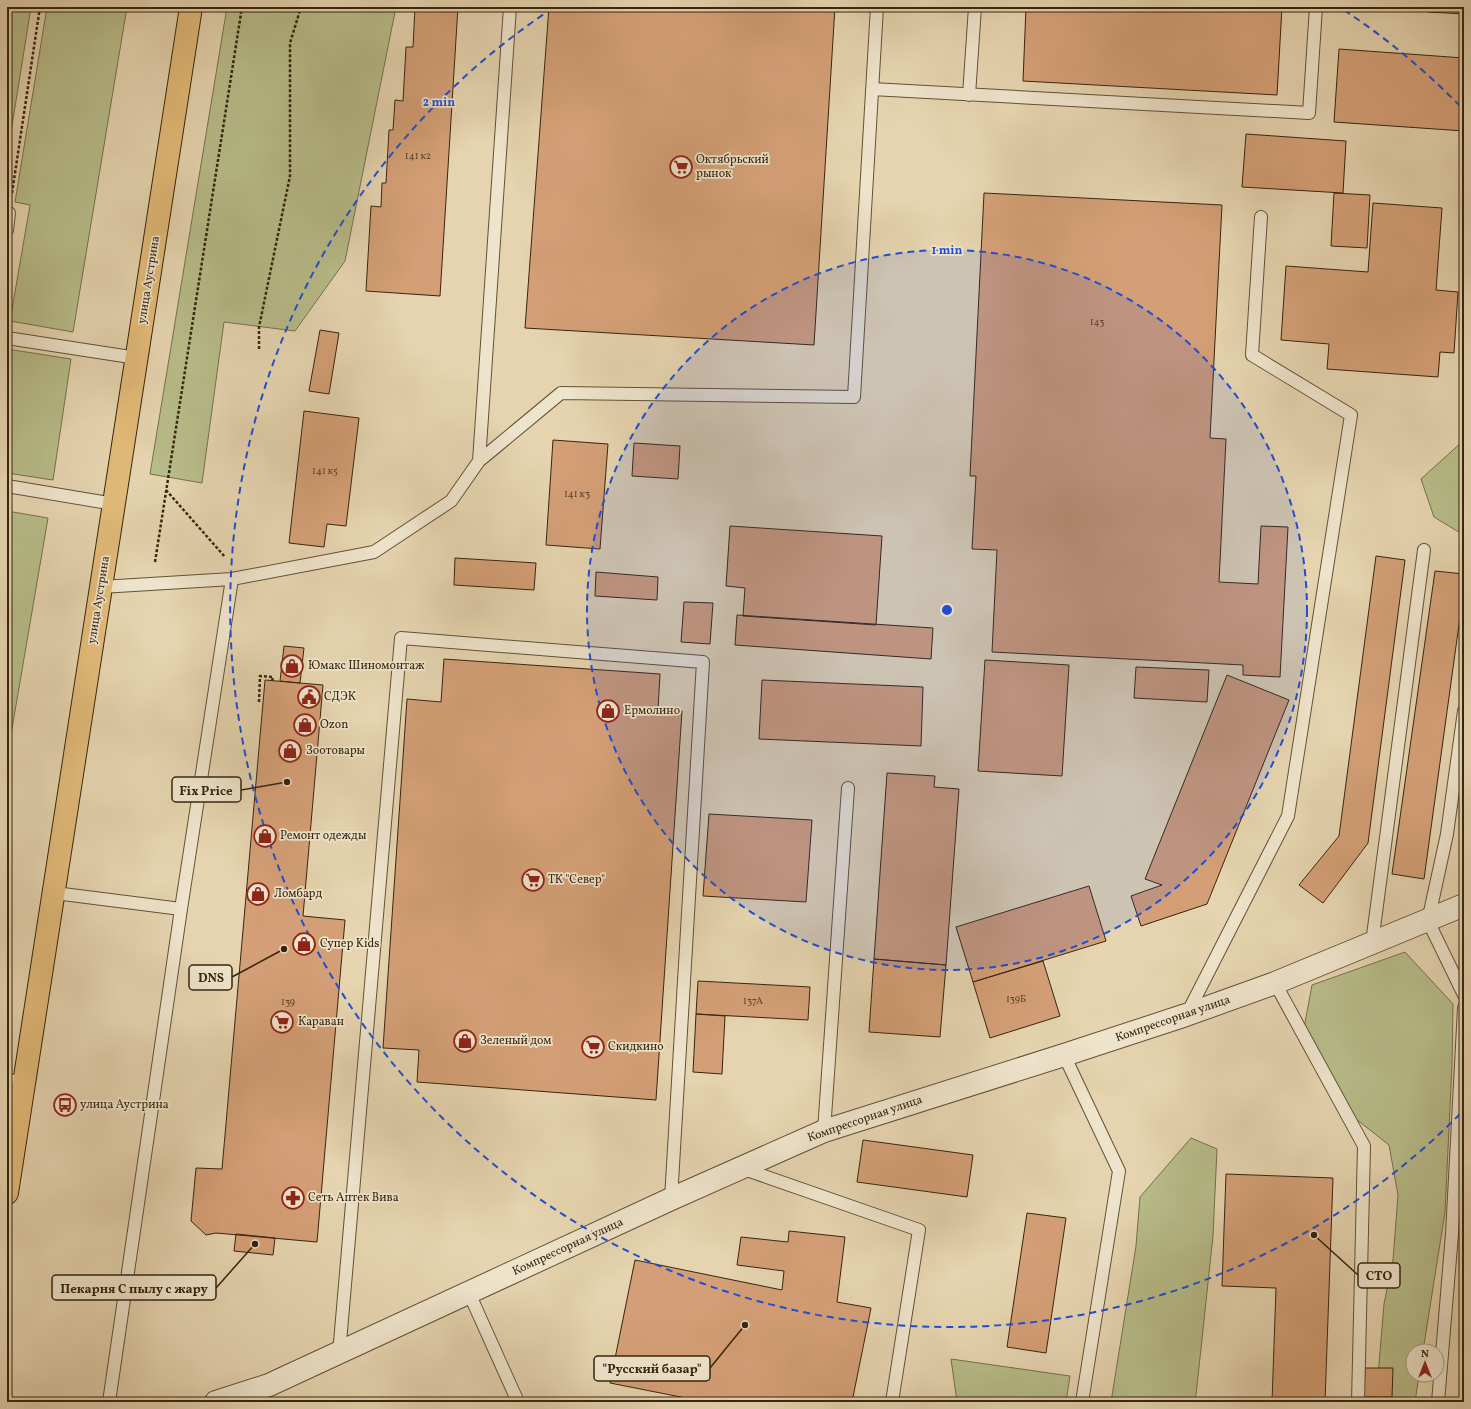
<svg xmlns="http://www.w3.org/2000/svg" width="1471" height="1409" viewBox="0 0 1471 1409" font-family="Vollkorn,serif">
	<rect width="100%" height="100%" fill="#e5d4af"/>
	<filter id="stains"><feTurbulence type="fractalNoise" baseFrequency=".005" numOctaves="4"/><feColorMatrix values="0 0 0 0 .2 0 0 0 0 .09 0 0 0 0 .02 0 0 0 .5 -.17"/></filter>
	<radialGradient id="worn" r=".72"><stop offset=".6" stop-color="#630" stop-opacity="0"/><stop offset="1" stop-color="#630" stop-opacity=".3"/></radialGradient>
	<!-- green -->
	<path fill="#b7bc89" stroke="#77704c" d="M7 7H31L7 157Z
		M47 7H127L73 332 10 321 30 205 15 202Z
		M227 7H396L345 261 295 331 224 322 202 483 150 474Z
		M7 349 71 359 53 480 7 473Z
		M1464 440V531L1462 534 1434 517 1421 479Z
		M7 511 48 518 7 758Z
		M1405 952 1453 1004 1452 1065 1445 1212 1423 1351H1413V1375H1419L1415 1402H1387L1388 1379 1378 1376 1384 1304 1393 1260 1398 1195 1389 1145 1356 1119 1304 1028 1312 985Z
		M1191 1138 1217 1149 1213 1236 1196 1395 1193 1402H1111L1136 1246 1140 1197Z
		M951 1359 1070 1376 1066 1402H957Z"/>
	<!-- building -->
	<path fill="#d49f76" stroke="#37250f" d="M415 7H458L440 296 366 291 371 206 381 207 382 183H386L389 130H393L395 100 403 101 406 47H413Z
		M549 7H835L814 345 525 328Z
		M1026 7H1282L1277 95 1023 81Z
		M1429 7H1464V14L1428 12Z
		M1339 49 1464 58V131L1334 122Z
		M1246 134 1346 141 1343 193 1242 187Z
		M984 193 1222 205 1210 438 1226 439 1219 582 1258 584 1261 526 1288 527 1280 677 1243 675V665L992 652 997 550 972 549 976 476H970Z
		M1334 193 1370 195 1367 248 1331 246Z
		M1373 203 1442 208 1436 290 1458 292 1454 353 1440 352 1438 377 1327 369 1329 344 1281 340 1286 266 1368 272Z
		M320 330 339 333 329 394 309 391Z
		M304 411 359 418 346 526 327 524 324 547 289 543Z
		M553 440 608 444 600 549 546 545Z
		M634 443 680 446 678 479 632 476Z
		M730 526 882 536 876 625 743 616 745 588 726 586Z
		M1376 556 1405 560 1368 843 1323 903 1299 885 1339 836Z
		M455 558 536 563 534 590 454 585Z
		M1435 571 1464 574V588L1424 879 1392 874Z
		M596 572 658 577 657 600 595 596Z
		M684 602 713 603 710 644 681 642Z
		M737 615 933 628 931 659 735 645Z
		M284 646 304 648 300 683 280 681Z
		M444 659 660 674 658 709 682 711 656 1100 417 1082 419 1050 383 1048 407 699 441 702Z
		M985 660 1069 665 1062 776 978 771Z
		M1136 667 1209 670 1207 702 1134 698Z
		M1227 675 1289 700 1207 904 1141 926 1131 896 1162 885 1145 879Z
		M265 680 323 685 303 916 345 920 317 1242 216 1233 206 1235 191 1221 196 1168 222 1169Z
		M762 680 923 687 921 746 759 739Z
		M887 773 935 776 934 787 959 789 946 965 874 959Z
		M709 814 812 820 806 902 703 896Z
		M1464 815V840L1461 839Z
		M1089 886 1106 941 973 982 956 927Z
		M874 959 946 965 940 1037 869 1032Z
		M1043 961 1060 1016 990 1038 973 982Z
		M698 981 810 987 808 1020 696 1014Z
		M696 1014 725 1016 722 1074 693 1072Z
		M863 1140 973 1155 967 1197 857 1182Z
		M1226 1174 1333 1178 1325 1402H1272L1276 1288 1222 1286Z
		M1027 1213 1066 1218 1046 1353 1007 1347Z
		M789 1231 845 1237 837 1302 871 1308 852 1402H706L610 1383 635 1260 782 1290 784 1271 737 1265 741 1237 788 1242Z
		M236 1234 275 1238 273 1255 234 1251Z
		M1365 1368H1393L1392 1397H1364Z"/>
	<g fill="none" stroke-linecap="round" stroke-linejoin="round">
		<!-- service casing -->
		<g stroke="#625137" stroke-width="14">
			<path id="service" d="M872 89 1309 113 1316 7
				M969 95 975 7
				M7 230 9 213
				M7 338 137 358
				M479 461 561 393 854 397 877 7
				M7 486 114 504
				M101 587 232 579 374 552 451 501 479 461 510 7
				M1464 711 1447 834 1428 921 1464 995
				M55 893 181 909 232 579
				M1372 943 1424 550
				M1275 983 1364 1146 1358 1402
				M1187 1014 1288 816 1351 415 1252 355 1261 217
				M1064 1055 1119 1171 1082 1402
				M7 1080 24 1082
				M824 1131 848 788
				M741 1168 919 1230 892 1402
				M469 1293 518 1402
				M339 1354 401 638 703 662 671 1199
				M109 1402 181 909
				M1438 1402 1452 1234 1464 1008"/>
		</g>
		<!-- minor casing -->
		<g stroke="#625137" stroke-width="24">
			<path id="minor" d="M216 1402 269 1385 671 1199 824 1131 1064 1055 1186 1015 1275 983 1464 905"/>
		</g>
		<!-- primary casing -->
		<g stroke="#37250f" stroke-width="24">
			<path id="primary" d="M7 1193 191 7"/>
		</g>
		<!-- path -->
		<path stroke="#37250f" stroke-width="2.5" stroke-dasharray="3 2" stroke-linecap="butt" d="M12 193 40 7
			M259 349V327L290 176V43L301 7
			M166 490 225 557
			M155 562 242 7
			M259 702 260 676 273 677 272 681"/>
		<!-- service -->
		<use href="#service" stroke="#eee3cb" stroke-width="12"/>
		<!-- minor -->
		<use href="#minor" stroke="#eee3cb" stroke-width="22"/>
		<!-- primary -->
		<use href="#primary" stroke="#e2ba78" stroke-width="22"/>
	</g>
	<!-- distance rings -->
	<circle cx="947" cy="610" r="360" fill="#1d4ed8" fill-opacity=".12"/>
	<g fill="none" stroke="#1d4ed8" stroke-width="2" stroke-dasharray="7 5">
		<circle cx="947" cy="610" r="360"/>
		<path d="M1460 1114A719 719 0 1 1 550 10M1344 10A719 719 0 0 1 1460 106"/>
	</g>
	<!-- icons -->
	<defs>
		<g id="supermarket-ring" transform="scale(1.15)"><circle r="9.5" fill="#eee3cb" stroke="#8f2418" stroke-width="1.5"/><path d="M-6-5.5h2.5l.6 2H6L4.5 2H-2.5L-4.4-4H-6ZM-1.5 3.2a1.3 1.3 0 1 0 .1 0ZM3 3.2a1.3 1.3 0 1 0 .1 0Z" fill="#8f2418"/></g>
		<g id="shop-ring" transform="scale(1.15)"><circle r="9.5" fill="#eee3cb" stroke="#8f2418" stroke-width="1.5"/><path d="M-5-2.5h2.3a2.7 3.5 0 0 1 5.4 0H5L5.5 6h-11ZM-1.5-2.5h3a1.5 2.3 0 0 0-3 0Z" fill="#8f2418"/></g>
		<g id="civic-ring" transform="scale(1.15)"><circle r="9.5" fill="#eee3cb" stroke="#8f2418" stroke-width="1.5"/><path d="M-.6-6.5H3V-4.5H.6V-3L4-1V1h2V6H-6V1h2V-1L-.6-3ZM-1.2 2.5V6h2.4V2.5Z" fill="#8f2418"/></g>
		<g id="bus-ring" transform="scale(1.15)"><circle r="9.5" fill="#eee3cb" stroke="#8f2418" stroke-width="1.5"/><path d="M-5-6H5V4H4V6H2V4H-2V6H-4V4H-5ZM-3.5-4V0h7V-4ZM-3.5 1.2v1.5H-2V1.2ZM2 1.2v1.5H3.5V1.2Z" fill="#8f2418"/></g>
		<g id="pharmacy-ring" transform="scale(1.15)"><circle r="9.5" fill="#eee3cb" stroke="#8f2418" stroke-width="1.5"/><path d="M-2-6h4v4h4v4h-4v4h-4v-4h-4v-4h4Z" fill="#8f2418"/></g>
	</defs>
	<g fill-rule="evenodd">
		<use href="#supermarket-ring" x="681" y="167"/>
		<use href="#shop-ring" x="292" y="666"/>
		<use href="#civic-ring" x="309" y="697"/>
		<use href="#shop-ring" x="608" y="711"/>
		<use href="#shop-ring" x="305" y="725"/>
		<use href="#shop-ring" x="290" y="751"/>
		<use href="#shop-ring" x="265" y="836"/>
		<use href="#supermarket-ring" x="533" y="880"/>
		<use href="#shop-ring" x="258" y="894"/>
		<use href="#shop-ring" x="304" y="944"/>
		<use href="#supermarket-ring" x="282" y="1022"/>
		<use href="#shop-ring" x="465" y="1041"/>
		<use href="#supermarket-ring" x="593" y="1047"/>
		<use href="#bus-ring" x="65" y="1105"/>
		<use href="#pharmacy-ring" x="293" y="1198"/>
	</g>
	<g text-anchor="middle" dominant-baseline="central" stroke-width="3.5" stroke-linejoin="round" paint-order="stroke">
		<!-- number labels -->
		<g font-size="10" fill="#5e4429">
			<text x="418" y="156">141 к2</text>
			<text x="1097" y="322">143</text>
			<text x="325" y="471">141 к5</text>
			<text x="577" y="494">141 к3</text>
			<text x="1016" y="999">139Б</text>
			<text x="753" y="1001">137А</text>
			<text x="288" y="1002">139</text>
		</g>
		<!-- poi labels -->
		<g font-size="12" fill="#37250f" stroke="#eee3cb" text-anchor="start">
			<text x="696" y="160">Октябрьский<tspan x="696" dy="14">рынок</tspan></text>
			<text x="308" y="666">Юмакс Шиномонтаж</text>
			<text x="324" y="697">СДЭК</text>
			<text x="624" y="711">Ермолино</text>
			<text x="320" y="725">Ozon</text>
			<text x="306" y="751">Зоотовары</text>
			<text x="280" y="836">Ремонт одежды</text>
			<text x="548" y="880">ТК "Север"</text>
			<text x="274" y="894">Ломбард</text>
			<text x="320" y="944">Супер Kids</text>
			<text x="298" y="1022">Караван</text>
			<text x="480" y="1041">Зеленый дом</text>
			<text x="608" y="1047">Скидкино</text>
			<text x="80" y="1105">улица Аустрина</text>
			<text x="308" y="1198">Сеть Аптек Вива</text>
		</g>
		<!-- street labels -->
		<g font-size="12" fill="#37250f" stroke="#eee3cb">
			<text transform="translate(149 280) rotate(-81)">улица Аустрина</text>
			<text transform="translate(99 600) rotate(-81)">улица Аустрина</text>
			<text transform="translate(1173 1019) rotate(-19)">Компрессорная улица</text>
			<text transform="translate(865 1119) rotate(-19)">Компрессорная улица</text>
			<text transform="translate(568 1247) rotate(-25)">Компрессорная улица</text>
		</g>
	</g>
	<circle cx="947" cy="610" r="6" fill="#1d4ed8" stroke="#eee3cb" stroke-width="2"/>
	<g font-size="12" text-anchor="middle" font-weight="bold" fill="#1d4ed8" stroke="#eee3cb" stroke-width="3.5" stroke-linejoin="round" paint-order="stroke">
		<text x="439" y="106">2 min</text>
		<text x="947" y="254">1 min</text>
	</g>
	<!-- callouts -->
	<path fill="none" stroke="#37250f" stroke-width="1.5" d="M287 782L241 790M284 949L232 977M1314 1235L1358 1275M255 1244L216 1288M745 1325L710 1368"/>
	<g fill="#37250f" stroke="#eee3cb" stroke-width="1.5">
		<circle cx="287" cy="782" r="4"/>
		<circle cx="284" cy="949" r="4"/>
		<circle cx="1314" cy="1235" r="4"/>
		<circle cx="255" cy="1244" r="4"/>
		<circle cx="745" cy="1325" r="4"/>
	</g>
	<g fill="#eee3cb" stroke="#37250f" stroke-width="1.5">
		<rect x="172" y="777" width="69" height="25" rx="4"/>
		<rect x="189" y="965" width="43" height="25" rx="4"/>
		<rect x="1358" y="1263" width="42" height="25" rx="4"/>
		<rect x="52" y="1275" width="164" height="25" rx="4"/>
		<rect x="594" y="1356" width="116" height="25" rx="4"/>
	</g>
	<g font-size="13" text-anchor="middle" font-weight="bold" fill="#37250f">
		<text x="206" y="795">Fix Price</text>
		<text x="211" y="982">DNS</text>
		<text x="1379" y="1280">СТО</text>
		<text x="134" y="1293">Пекарня С пылу с жару</text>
		<text x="652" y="1373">"Русский базар"</text>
	</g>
	<!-- margin -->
	<rect width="1471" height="1409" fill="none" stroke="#e5d4af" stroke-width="24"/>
	<rect x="8" y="8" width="1455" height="1393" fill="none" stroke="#37250f" stroke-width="2"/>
	<rect x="12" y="12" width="1447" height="1385" fill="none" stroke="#37250f"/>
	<!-- north arrow -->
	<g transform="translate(1425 1363)"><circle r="19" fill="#eee3cb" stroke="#a59780"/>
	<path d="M0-3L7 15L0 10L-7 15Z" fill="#8f2418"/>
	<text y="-6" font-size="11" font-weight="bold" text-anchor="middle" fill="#37250f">N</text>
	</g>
	<rect width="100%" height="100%" filter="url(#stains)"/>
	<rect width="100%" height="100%" fill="url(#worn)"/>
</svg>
